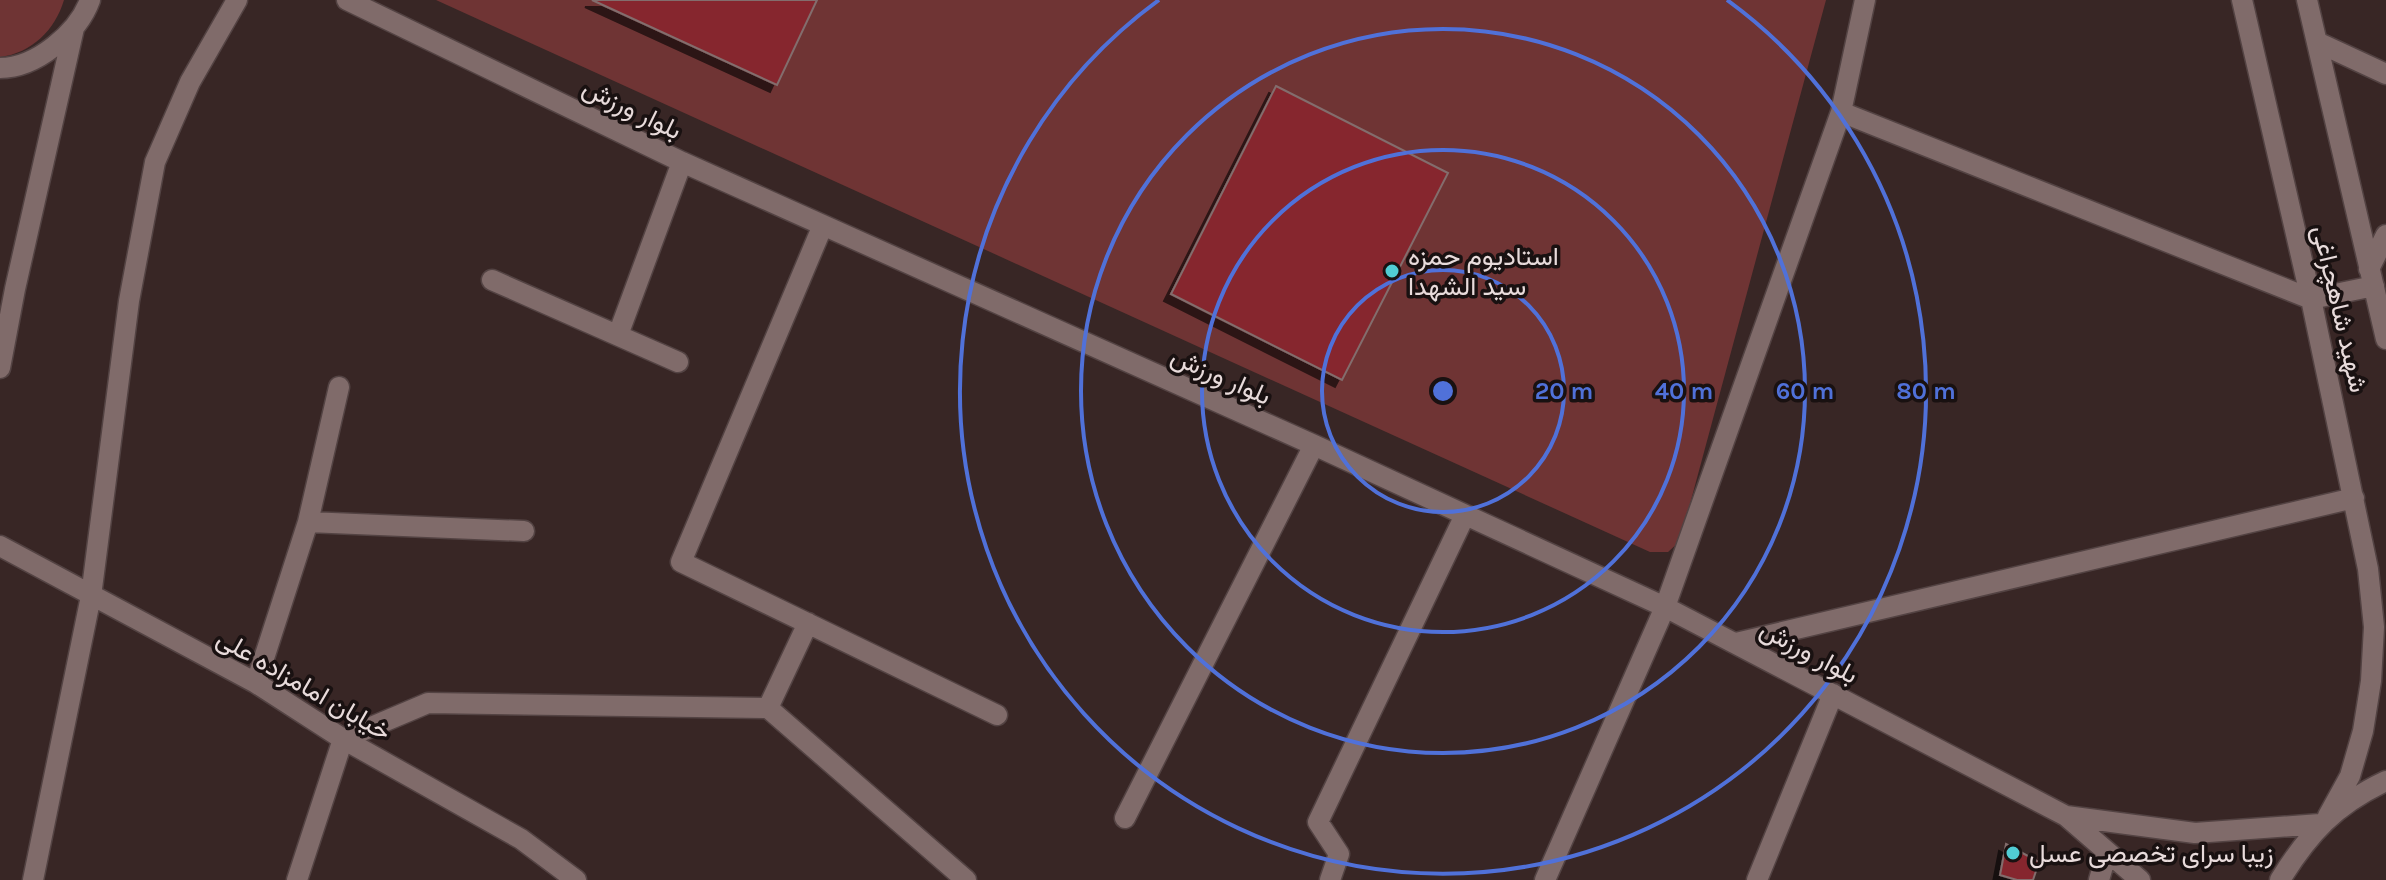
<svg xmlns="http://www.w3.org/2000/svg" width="2386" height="880" viewBox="0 0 2386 880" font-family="Karla,Vazirmatn,sans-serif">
	<defs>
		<filter id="shadow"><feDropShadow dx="-7" dy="7" stdDeviation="0" flood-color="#0009"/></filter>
	</defs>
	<rect width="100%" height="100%" fill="#382625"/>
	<!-- green -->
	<path fill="#6f3434" d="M0 0H64C55 30 32 53 0 57Z
		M436 0H1826L1680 541 1668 552H1650Z"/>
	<!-- building -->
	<path fill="#86282e" stroke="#836d6d" stroke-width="2" filter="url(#shadow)" d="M592 0H817L777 85Z
		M1276 86 1448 173 1342 380 1171 294Z
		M2006 844 2039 862 2033 880H2017L2000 875Z"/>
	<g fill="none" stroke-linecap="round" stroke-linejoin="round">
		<!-- minor casing -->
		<g stroke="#534343" stroke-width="23">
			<path id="minor" d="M347 0 682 162 1314 445 1665 607 2066 816 2140 880
				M2242 0 2311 299 2368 569 2374 627 2371 681 2363 731 2350 776 2328 816
				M2307 0 2386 339
				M2317 42 2386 74
				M0 68C36 68 78 33 90 0
				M1841 112 1865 0
				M823 225 681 562 997 715
				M2369 269 2386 235
				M492 280 678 362
				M618 335 682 162
				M0 368 15 289 74 28
				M308 522 524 531
				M0 546 256 683 343 739 521 839 576 880
				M1736 643 2354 498
				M256 683 308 522 339 387
				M768 708 966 880
				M2066 816 2195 833 2320 824
				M1125 818 1314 445
				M33 880 91 596 129 301 155 162 190 82 237 0
				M297 880 343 739 428 703 768 708 808 623
				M1330 880 1339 854 1318 822 1465 515
				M1545 880 1665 607 1841 112 2311 299 2374 286
				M1757 880 1833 694
				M2099 880 2107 852
				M2280 880C2309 833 2335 805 2386 781"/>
		</g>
		<!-- minor -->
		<use href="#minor" stroke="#806b6a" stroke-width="20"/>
	</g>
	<!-- distance rings -->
	<g fill="none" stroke="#5071d9" stroke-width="4">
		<circle cx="1443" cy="391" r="121"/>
		<circle cx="1443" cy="391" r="241"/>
		<circle cx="1443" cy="391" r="362"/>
		<path d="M1727 0A483 483 0 1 1 1159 0"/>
	</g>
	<!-- markers -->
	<g fill="#51ccd4" stroke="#191111" stroke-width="3">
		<circle cx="1392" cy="271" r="8"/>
		<circle cx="2013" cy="853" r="8"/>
	</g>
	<g text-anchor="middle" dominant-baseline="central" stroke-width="7" stroke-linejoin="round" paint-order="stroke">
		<!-- street labels -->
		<g font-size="26" fill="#e8dbdb" stroke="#191111">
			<text transform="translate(632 109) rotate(26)">بلوار ورزش</text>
			<text transform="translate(2340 309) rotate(77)">شهید شاهچراغی</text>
			<text transform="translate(1221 376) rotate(24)">بلوار ورزش</text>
			<text transform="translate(1809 652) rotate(28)">بلوار ورزش</text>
			<text transform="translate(304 685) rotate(30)">خیابان امامزاده علی</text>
		</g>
		<!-- poi labels -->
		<g font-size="26" fill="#e8dbdb" stroke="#191111" text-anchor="start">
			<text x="1408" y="256">استادیوم حمزه<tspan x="1408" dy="30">سید الشهدا</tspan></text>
			<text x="2029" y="853">زیبا سرای تخصصی عسل</text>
		</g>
	</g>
	<circle cx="1443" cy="391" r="12" fill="#5071d9" stroke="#191111" stroke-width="4"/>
	<g font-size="24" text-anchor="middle" font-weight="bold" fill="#5071d9" stroke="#191111" stroke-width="7" stroke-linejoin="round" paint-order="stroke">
		<text x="1564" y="399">20 m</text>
		<text x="1684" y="399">40 m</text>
		<text x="1805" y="399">60 m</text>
		<text x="1926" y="399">80 m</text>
	</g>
</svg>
